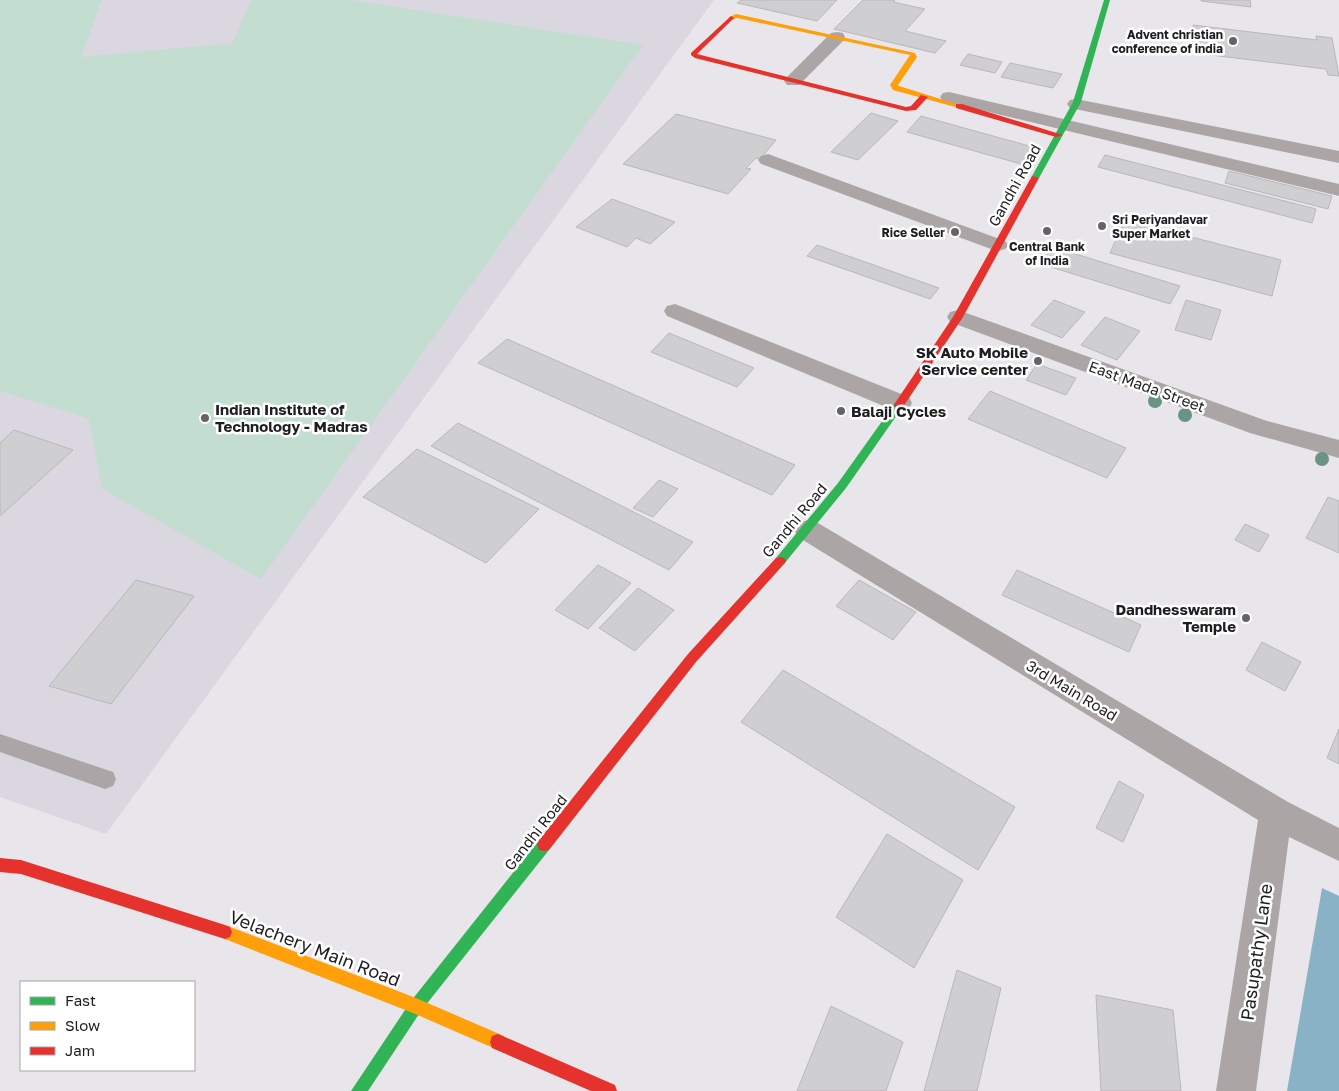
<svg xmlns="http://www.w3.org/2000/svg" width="1339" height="1091" viewBox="0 0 1339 1091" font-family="'Golos Text',sans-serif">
	<rect width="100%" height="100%" fill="#e8e6ea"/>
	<!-- built -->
	<path fill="#dbd7e0" d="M0 0H714L106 834 0 797Z"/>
	<!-- green -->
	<path fill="#c4ddd1" d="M0 0H102L81 57 232 43 251 0H351L643 45 261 579 102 489 89 419 0 391Z"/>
	<!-- water -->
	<path fill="#8ab2c6" d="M1322 888 1339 896V1091H1287Z"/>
	<!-- building -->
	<path fill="#cfced1" stroke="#b9b7bb" d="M741 0H837L817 21 737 3Z
		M863 0H895L893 2 925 9 905 31 946 41 935 53 834 29Z
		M1201 0H1250L1251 7 1201 1Z
		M1193 25 1317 40 1316 36 1332 38 1339 76 1328 75 1326 69 1194 53Z
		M968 54 1002 62 995 73 960 65Z
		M1010 63 1062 74 1053 88 1001 77Z
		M871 113 898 121 858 160 831 152Z
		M676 114 776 140 760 159 756 158 746 168 751 169 728 194 623 164Z
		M921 116 1040 149 1028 166 907 132Z
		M1105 155 1316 209 1312 223 1098 167Z
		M1229 171 1332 196 1328 209 1225 183Z
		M612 199 675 222 650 244 636 238 627 247 576 227Z
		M1125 220 1281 260 1272 296 1110 253Z
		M817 245 939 288 930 299 807 256Z
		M1046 245 1180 286 1170 304 1035 262Z
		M1054 300 1085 312 1062 338 1031 325Z
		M1186 300 1221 310 1211 340 1175 330Z
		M1105 317 1140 331 1117 360 1081 345Z
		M669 333 754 368 737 387 651 352Z
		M507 339 795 465 772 495 478 363Z
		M1037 364 1076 378 1066 395 1026 380Z
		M990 391 1126 448 1107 478 968 419Z
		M458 423 693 542 669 570 431 446Z
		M14 430 73 450 0 516V443Z
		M417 449 539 509 486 563 363 497Z
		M659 480 678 489 653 517 633 508Z
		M1328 497 1339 501V553L1306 538Z
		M1245 524 1269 535 1259 552 1235 540Z
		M598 565 631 583 588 629 555 610Z
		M1017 570 1141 625 1129 652 1002 595Z
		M136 580 194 596 111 704 49 686Z
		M859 580 916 612 893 640 836 606Z
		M638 588 674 610 635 651 599 628Z
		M1262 642 1301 662 1285 691 1246 670Z
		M783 670 1015 807 978 870 741 722Z
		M1339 729V764L1327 758Z
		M1119 781 1144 795 1123 842 1096 828Z
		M887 834 963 880 914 968 836 917Z
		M957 970 1001 988 977 1091H924Z
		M1096 995 1173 1010 1181 1091H1101Z
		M831 1006 903 1042 886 1091H797Z"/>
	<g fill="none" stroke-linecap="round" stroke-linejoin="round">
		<!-- lane -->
		<path fill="#aca5a5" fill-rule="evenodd" d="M0 734 113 772 116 779 113 786 105 789 0 752Z"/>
		<!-- street -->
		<path fill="#aca5a5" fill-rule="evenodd" d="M837 32 843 33 845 37 843 41 799 85H787L784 81 787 77 831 33Z
			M949 92 1339 184V196L943 101 940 97 943 93Z
			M1076 99 1339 151V163L1070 108 1067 104 1070 100Z
			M768 154 1005 241 1009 245 1005 249 998 251 991 249 761 164 758 160 761 156Z
			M675 304 909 397 912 403 909 409 900 411 891 409 667 316 664 311 667 306Z
			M958 310 1267 421 1339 440V458L1250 433 950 322 947 317 950 312Z
			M808 520 818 523 1288 802 1339 828V861L1289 837 1256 1091H1216L1258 820 798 537 794 530 798 523Z"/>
		<!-- fast -->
		<path fill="#30b455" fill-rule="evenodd" d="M1104 0H1110L1081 102 1039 178 1032 180 1031 178 1073 102Z
			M899 402 904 405 846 488 784 564H776L774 561 776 558 838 483 895 403Z
			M544 839 549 840 551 845 549 850 421 1011 368 1091H351L411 1001 539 840Z"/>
		<!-- slow -->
		<path fill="#ff9f0a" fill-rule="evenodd" d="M736 14 915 53 917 57 898 85 899 86 963 106 959 108 893 90 890 85 910 55 737 18 731 20 728 18Z
			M225 925 416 998 504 1036 506 1042 504 1048 498 1050 413 1013 220 937 218 932 220 927Z"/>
		<!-- jam -->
		<path fill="#e5322d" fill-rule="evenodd" d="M731 16 734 18 733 19 697 54 906 107 911 106 921 95 928 97 916 110 906 111 695 58 691 55V53Z
			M956 104H962L1063 135 1056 137 956 108Z
			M1032 176 1039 178 963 317 903 407H895L894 405 895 403 953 317Z
			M780 557 784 558 786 561 784 564 696 662 549 850 544 851 539 850 537 845 539 840 688 654 776 558Z
			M0 858 21 860 225 925 230 927 232 932 230 937 225 939 21 874 0 872Z
			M498 1034 615 1085 617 1091H591L492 1048 490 1042 492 1036Z"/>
	</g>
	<!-- trees -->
	<g fill="#699385">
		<circle cx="1155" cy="401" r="7"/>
		<circle cx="1185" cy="415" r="7"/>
		<circle cx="1322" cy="459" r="7"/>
	</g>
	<!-- markers -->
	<g fill="#656367" stroke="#fff" stroke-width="2">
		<circle cx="1233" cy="41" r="5"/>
		<circle cx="1102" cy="226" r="5"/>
		<circle cx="1047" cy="231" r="5"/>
		<circle cx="955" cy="232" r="5"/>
		<circle cx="1038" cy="361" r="5"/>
		<circle cx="841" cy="411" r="5"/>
		<circle cx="205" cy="418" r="5"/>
		<circle cx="1246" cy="618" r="5"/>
	</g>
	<g text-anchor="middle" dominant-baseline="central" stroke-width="5" stroke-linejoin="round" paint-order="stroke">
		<!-- far-poi labels -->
		<g font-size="12" font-weight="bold" fill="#1e1d20" stroke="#fff" text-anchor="end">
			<text x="1223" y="34">Advent christian<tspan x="1223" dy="14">conference of india</tspan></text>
			<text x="1112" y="219" text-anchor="start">Sri Periyandavar<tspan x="1112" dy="14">Super Market</tspan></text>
			<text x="945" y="232">Rice Seller</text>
			<text x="1047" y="246" text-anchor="middle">Central Bank<tspan x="1047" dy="14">of India</tspan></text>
		</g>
		<!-- street labels -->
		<g font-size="15" fill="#1e1d20" stroke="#fff">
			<text transform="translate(1014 185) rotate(-61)">Gandhi Road</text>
			<text transform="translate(1147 386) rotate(20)">East Mada Street</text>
			<text transform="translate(794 520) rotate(-50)">Gandhi Road</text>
			<text transform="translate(1072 690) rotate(31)">3rd Main Road</text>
			<text transform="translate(535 832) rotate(-52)">Gandhi Road</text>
		</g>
		<!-- poi labels -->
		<g font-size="15" font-weight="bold" fill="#1e1d20" stroke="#fff" text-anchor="end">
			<text x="1028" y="352">SK Auto Mobile<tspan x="1028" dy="17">Service center</tspan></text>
			<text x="215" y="409" text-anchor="start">Indian Institute of<tspan x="215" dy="17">Technology - Madras</tspan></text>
			<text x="851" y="411" text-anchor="start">Balaji Cycles</text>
			<text x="1236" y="609">Dandhesswaram<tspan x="1236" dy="17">Temple</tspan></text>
		</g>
		<!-- near-street labels -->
		<g font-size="18" fill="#1e1d20" stroke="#fff">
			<text transform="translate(315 948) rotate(21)">Velachery Main Road</text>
			<text transform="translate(1256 952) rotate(-82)">Pasupathy Lane</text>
		</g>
	</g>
	<!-- legend -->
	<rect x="20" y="981" width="175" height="90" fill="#ffffff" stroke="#a5a5a6"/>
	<rect x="30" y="997" width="25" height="8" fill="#30b455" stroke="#a5a5a6"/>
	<text x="65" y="1006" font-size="15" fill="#1e1d20">Fast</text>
	<rect x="30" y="1022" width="25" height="8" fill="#ff9f0a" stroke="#a5a5a6"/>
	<text x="65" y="1031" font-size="15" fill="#1e1d20">Slow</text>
	<rect x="30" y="1047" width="25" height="8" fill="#e5322d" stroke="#a5a5a6"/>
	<text x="65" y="1056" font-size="15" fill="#1e1d20">Jam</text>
</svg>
